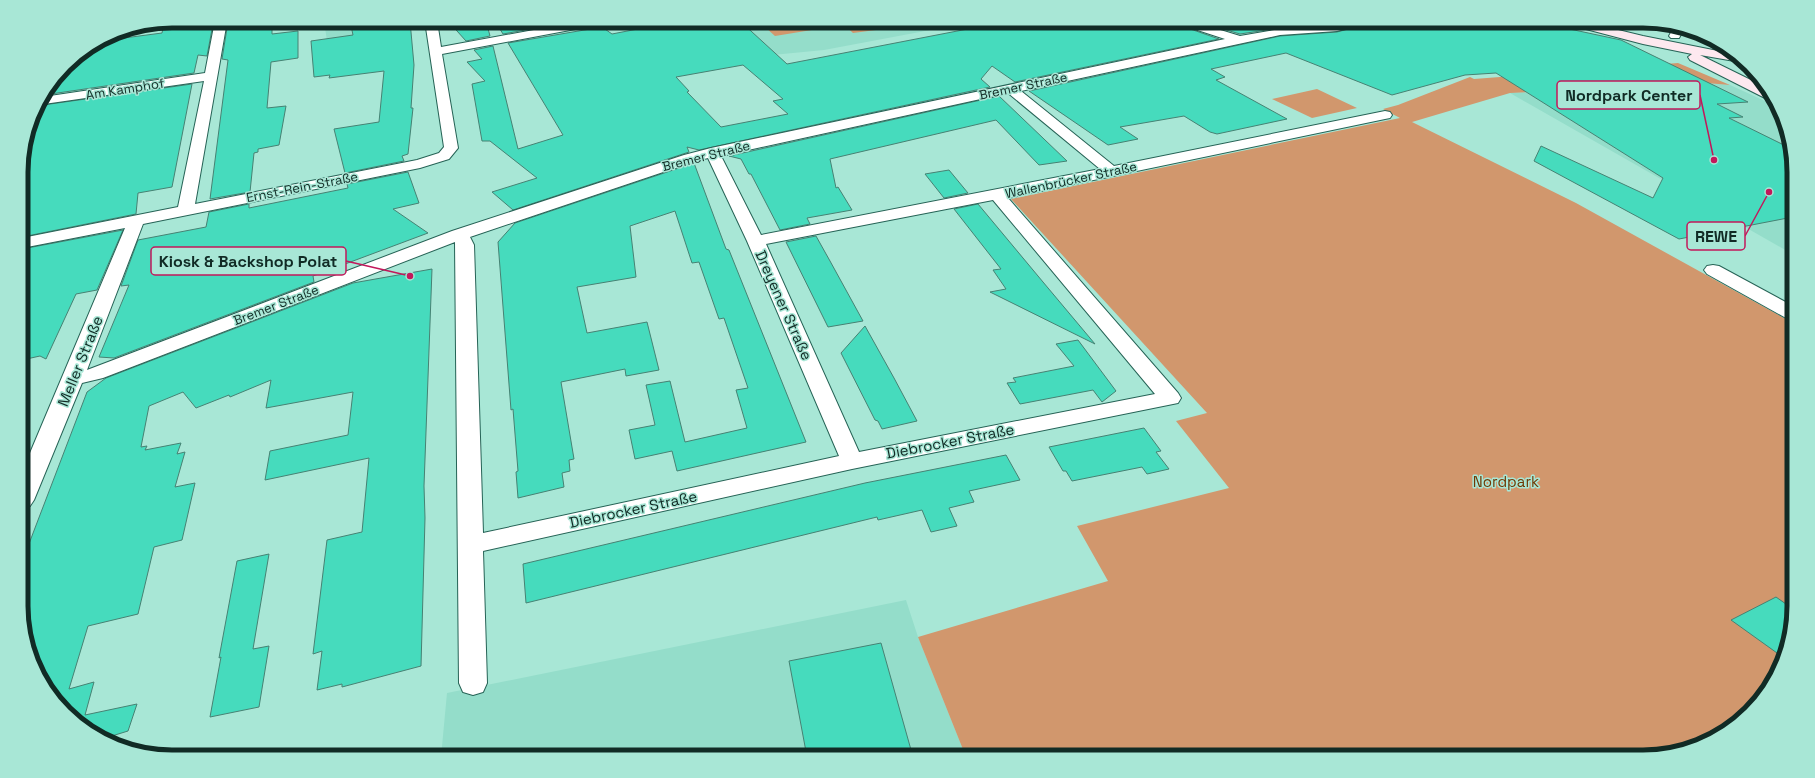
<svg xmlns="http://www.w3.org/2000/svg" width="1815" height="778" viewBox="0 0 1815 778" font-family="'Space Grotesk',sans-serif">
	<rect width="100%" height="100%" fill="#a8e7d6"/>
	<!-- built -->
	<path fill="#94ddca" d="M324 21H360L366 48 329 54Z
		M669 21H1018L989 22 941 28 824 50 762 56 715 64Z
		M1706 83 1730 85 1778 107 1782 114 1793 153V250L1787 251 1510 93Z
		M906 600 918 637 966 757H441L447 693Z"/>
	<!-- green -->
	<path fill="#d1976d" d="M804 21H815L824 28 775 36 765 27Z
		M840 21H936L937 22 853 33Z
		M1678 63 1730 85 1706 83 1510 93 1412 122 1576 203 1793 323 1794 606 1783 663 1763 698 1727 731 1691 749 1652 757H966L918 637 1108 581 1077 526 1229 488 1176 421 1207 413 1011 199 1400 118 1383 109 1398 105 1470 77 1474 79Z
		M1317 89 1357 108 1312 118 1272 99Z"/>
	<!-- building -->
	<path fill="#46dbbd" stroke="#468273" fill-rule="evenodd" d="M172 21H205L204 25 213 24 207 56 198 55 194 73 44 95 72 59 101 41 162 33 164 23Z
		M236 21H272V34L298 31V58L271 62 267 108 286 106 279 145 258 149V152L254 153 250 192 210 199 228 60 222 59 228 22Z
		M350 21H410L414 65 411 108H413L408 154 402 156 404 161 345 173 334 129 379 122 384 71 329 78 330 75 314 77 311 41 353 35Z
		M448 21H486L490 36 466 41Z
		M495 21H548L553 25 503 34Z
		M679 21H740L787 64 978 27 965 21H1172L1176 24 1219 39 1015 82 992 66 981 79 990 87 699 150 687 147 689 152 513 210 492 192 537 178 490 141H482L472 84 485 81 467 62 482 59 474 50 493 46 518 149 563 135 508 43 602 27 612 34ZM743 65 783 99 773 101 788 114 721 127 687 92 689 91 676 77Z
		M1196 21H1346L1337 24 1280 28 1240 34Z
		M1372 21H1532L1621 40 1748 102 1717 104 1743 117 1729 118 1792 149 1793 217 1679 239 1534 161 1541 146 1653 198 1663 178 1496 73 1465 75 1392 95 1286 53 1211 69 1225 77 1216 80 1287 119 1217 134 1210 132 1184 116 1120 127 1138 139 1108 145 1029 91 1280 36 1337 32 1368 24Z
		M192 84 172 187 138 193 136 214 22 237 21 162 36 106Z
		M999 96 1067 161 1039 165 996 120 830 159 836 188 838 187 852 210 807 218 810 224 780 230 751 174H749L741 159 729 156Z
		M694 163 726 249 729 250 806 442 677 471 672 451 635 459 629 430 655 425 646 385 670 381 685 442 747 428 736 390 748 388 724 318 719 319 699 262 692 263 675 211 630 226 636 277 577 287 587 333 647 322 659 370 626 376 625 369 561 382 574 459 569 460 570 471 562 473 564 487 518 498 516 472 518 471 513 409 511 410 498 242 515 223Z
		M949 170 968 193 944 198 925 174Z
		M408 172 419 203 393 209 428 233 313 276 314 282 114 358 99 357 129 285 121 286 138 240 206 227 209 212 249 204V208L348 188 347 184Z
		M978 204 1043 282 1095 344 990 292 1006 289 993 270 1001 269 954 209Z
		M123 230 97 290 76 294 46 359 40 356 22 360V249Z
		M816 236 830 261 863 321 828 327 786 242Z
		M432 269 424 486 425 518 421 666 342 687V684L317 690 322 651 313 654 327 540 362 532 369 458 265 480 270 451 348 435 353 392 266 408 271 380 230 397 229 395 196 408 183 392 149 406 141 447 147 446 145 450 181 443 177 454 185 452 175 487 195 483 182 540 154 547 138 614 88 626 69 689 94 682 85 715 137 704 128 731 102 739 80 726 52 698 33 664 22 626V562L87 392 106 378 353 283Z
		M865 326 894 378 917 421 882 429 878 421 875 420 841 353Z
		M1078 340 1116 391 1102 402 1093 390 1020 404 1007 383 1016 382 1013 378 1074 366 1056 344Z
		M1144 428 1161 451 1156 452 1169 469 1147 474 1142 467 1072 481 1066 471H1063L1049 447Z
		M1006 455 1020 480 969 491 974 502 949 508 957 526 931 532 922 510 878 520 877 517 526 603 523 564 865 483Z
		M269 554 253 649 269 646 259 707 210 717 221 657 219 658 237 561Z
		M1776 597 1793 609 1784 658 1731 620Z
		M881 643 913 757H807L789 661Z"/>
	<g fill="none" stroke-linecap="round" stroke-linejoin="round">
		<!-- street casing -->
		<g stroke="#266356" stroke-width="2">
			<path id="street" d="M215 21H227L195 204 417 160 439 153 444 147 425 21H437L441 47 583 21H608L602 24 442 54 458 148 449 159 420 168 143 224 87 370 452 231 684 155 711 148 1225 39 1176 23 1174 21H1191L1240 36 1280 29 1337 25 1351 21H1370L1368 23 1337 31 1280 35 1021 91 1114 166 1385 111 1390 112 1392 115 1390 118 1385 119 1008 198 1178 393 1181 398 1178 403 852 469 483 551 487 683 483 692 473 695 463 692 459 683 455 242 103 378 82 383 34 500 30 506 22 508V472L125 228 22 248V238L178 207 204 81 37 105 43 97 205 73ZM1008 93 1100 169 761 235 721 156ZM708 158 747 241 839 456 483 533 474 245 470 237 693 162ZM993 200 1155 394 859 452 766 244Z
				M1619 21 1651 23C1645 27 1624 27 1619 21Z
				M1674 27 1684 29 1679 38H1671L1669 36Z
				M1713 265 1719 266 1793 306V320L1786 318 1707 274 1704 270 1707 266Z"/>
		</g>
		<!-- secondary casing -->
		<g stroke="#266356" stroke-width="2">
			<path id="secondary" d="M1561 21H1581L1643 36 1738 55 1746 63 1700 55 1767 88 1774 100 1767 99 1690 60 1688 57 1692 54 1643 44 1563 23Z"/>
		</g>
		<!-- street -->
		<use href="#street" fill="#fff" fill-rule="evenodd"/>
		<!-- secondary -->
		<use href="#secondary" fill="#fde8ef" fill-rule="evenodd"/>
	</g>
	<g text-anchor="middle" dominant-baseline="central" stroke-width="3" stroke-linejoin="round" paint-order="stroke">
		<!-- far-street labels -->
		<g font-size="13" fill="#112b25" stroke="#a8e7d6">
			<text transform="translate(1023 86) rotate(-12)">Bremer Straße</text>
			<text transform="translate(125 89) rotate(-9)">Am Kamphof</text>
			<text transform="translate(706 156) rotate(-14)">Bremer Straße</text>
			<text transform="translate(1071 180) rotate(-12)">Wallenbrücker Straße</text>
			<text transform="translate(302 187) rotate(-11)">Ernst-Rein-Straße</text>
			<text transform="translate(276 305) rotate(-21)">Bremer Straße</text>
		</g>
		<!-- street labels -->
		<g font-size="15" fill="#112b25" stroke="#a8e7d6">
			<text transform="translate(784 305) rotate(66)">Dreyener Straße</text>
			<text transform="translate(80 361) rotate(-68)">Meller Straße</text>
			<text transform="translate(950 441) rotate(-11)">Diebrocker Straße</text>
			<text transform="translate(633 509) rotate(-12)">Diebrocker Straße</text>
		</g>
		<!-- park labels -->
		<g font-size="15" fill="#6f3803" stroke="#a8e7d6">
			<text x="1506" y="481">Nordpark</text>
		</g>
	</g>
	<!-- crop -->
	<path d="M0 0H1815V778H0ZM172 28H1643A144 144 0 0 1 1787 172V606A144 144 0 0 1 1643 750H172A144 144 0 0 1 28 606V172A144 144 0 0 1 172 28Z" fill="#a8e7d6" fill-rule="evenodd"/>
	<path fill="none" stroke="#112b25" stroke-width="5" d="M172 28H1643A144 144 0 0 1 1787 172V606A144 144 0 0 1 1643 750H172A144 144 0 0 1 28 606V172A144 144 0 0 1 172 28Z"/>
	<!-- callouts -->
	<path fill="none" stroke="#c2185b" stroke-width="1.5" d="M1714 160L1700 95M1769 192L1745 236M410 276L346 261"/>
	<g fill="#c2185b" stroke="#a8e7d6" stroke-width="1.5">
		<circle cx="1714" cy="160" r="4"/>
		<circle cx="1769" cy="192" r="4"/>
		<circle cx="410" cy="276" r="4"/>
	</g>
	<g fill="#a8e7d6" stroke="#c2185b" stroke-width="1.5">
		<rect x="1557" y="81" width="143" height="28" rx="4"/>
		<rect x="1687" y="222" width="58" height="28" rx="4"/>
		<rect x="151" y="247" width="195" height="28" rx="4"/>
	</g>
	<g font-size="16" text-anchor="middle" font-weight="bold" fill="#112b25">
		<text x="1629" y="101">Nordpark Center</text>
		<text x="1716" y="242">REWE</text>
		<text x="248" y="267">Kiosk &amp; Backshop Polat</text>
	</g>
</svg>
